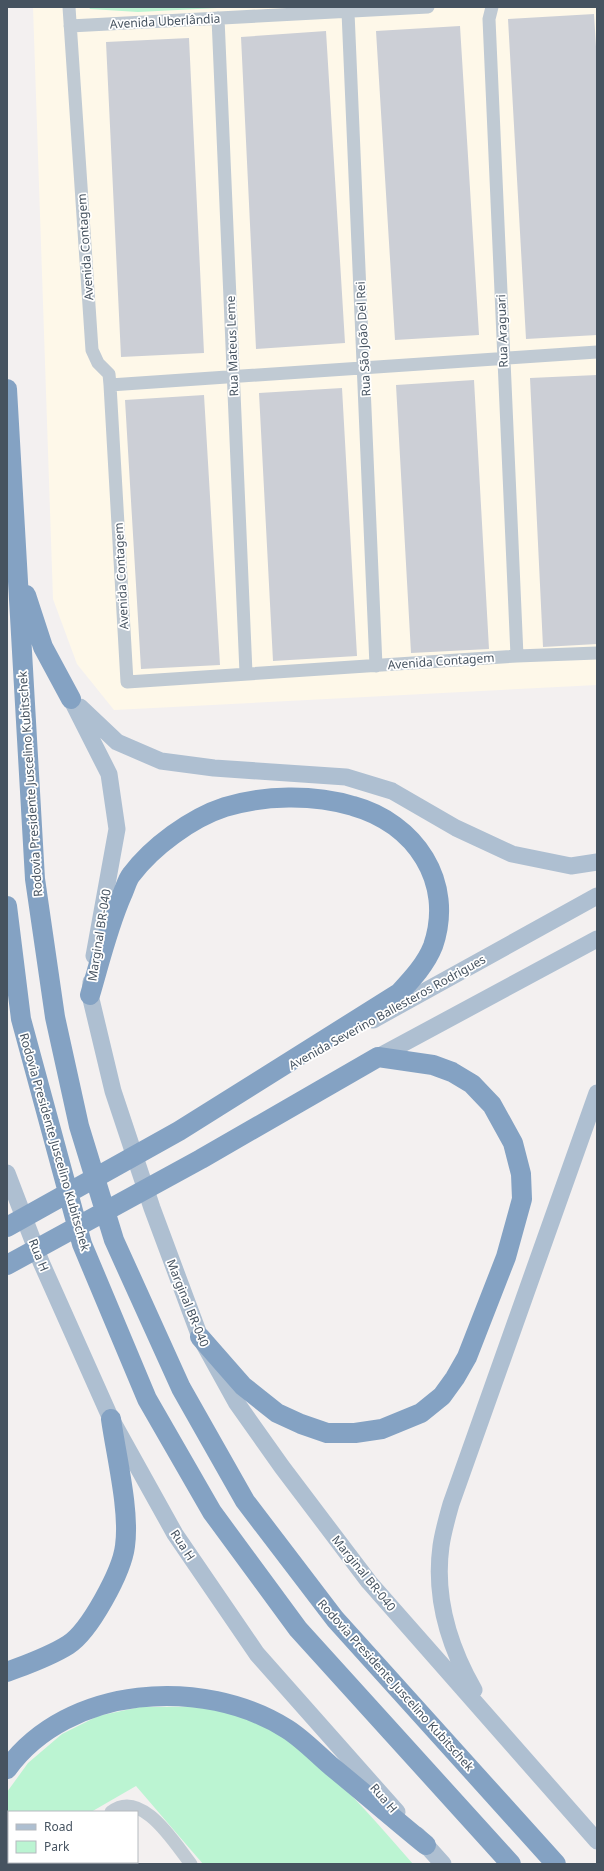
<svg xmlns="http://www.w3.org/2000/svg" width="604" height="1871" viewBox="0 0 604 1871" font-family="'Noto Sans',sans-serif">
	<rect width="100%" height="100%" fill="#f3f0f0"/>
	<!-- commercial -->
	<path fill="#fef8e9" d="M33 7H597V685L114 710 77 664 53 599Z"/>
	<!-- green -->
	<path fill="#bbf4d2" d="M89 7H237L138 12 90 9Z
		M140 1707C162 1707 185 1706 207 1708 292 1718 360 1804 413 1864H203L136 1786 91 1812H9V1862H47L46 1864H7V1792L28 1763 62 1734 98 1716Z"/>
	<!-- building -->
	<path fill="#cccfd6" d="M594 14 597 63V335L526 339 508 19Z
		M460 26 479 335 395 340 376 31Z
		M326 31 345 343 256 349 241 37Z
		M189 38 204 353 121 357 106 42Z
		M597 375V644L543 647 530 378Z
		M474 380 489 649 411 653 396 385Z
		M342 388 357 656 273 661 259 393Z
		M204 395 220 665 141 669 125 400Z"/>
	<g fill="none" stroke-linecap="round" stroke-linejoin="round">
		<!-- minor -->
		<path stroke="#c0cad3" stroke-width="13" d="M69 7 92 350 98 363 109 374 110 385 127 682 517 656 597 653
			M492 7 489 19 517 656
			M348 12 376 666
			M218 18 246 673
			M70 26 428 7
			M110 385 597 352
			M111 1812C142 1788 175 1844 191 1864
			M57 1864 58 1862"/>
		<!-- major -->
		<path stroke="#aebfd1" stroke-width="17" d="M71 699 109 774 117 829 94 956
			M80 707 117 742 161 761 214 768 346 777 392 791 456 828 512 854 571 866 597 862
			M91 982 90 995 113 1091 152 1208 200 1337 236 1402 282 1467 369 1582 597 1841
			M373 1020 597 896
			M378 1057 597 939
			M7 1173 41 1262 111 1419 175 1534 257 1654 397 1812
			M474 1690C449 1646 434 1597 441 1546 443 1532 447 1518 451 1504L597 1093
			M417 1835 443 1864"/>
		<!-- highway -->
		<path stroke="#84a2c3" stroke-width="20" d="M7 389 35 879 55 1017 79 1126 114 1240 181 1388 245 1501 335 1619 556 1864
			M26 595 43 647 71 699
			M7 906 21 1019 82 1244 147 1399 212 1512 298 1629 511 1864
			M7 1227 179 1131 399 993C412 979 426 964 433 946 455 882 415 823 353 806 313 794 264 795 225 807 191 818 152 847 131 875 127 880 125 889 122 895 108 927 100 961 90 995
			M7 1265 201 1159 378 1057 433 1065 452 1072 472 1084 492 1105 513 1143 521 1174 522 1199 506 1257 467 1357 455 1378 442 1396 421 1413 382 1429 355 1433H327L301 1424 277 1413 243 1386 200 1337
			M7 1672C28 1664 49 1657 68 1645 90 1631 122 1571 125 1546 130 1511 116 1455 111 1419
			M7 1769C68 1685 203 1676 287 1729 303 1739 317 1754 331 1766 363 1792 394 1819 426 1845"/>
	</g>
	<g text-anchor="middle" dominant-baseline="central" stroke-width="3.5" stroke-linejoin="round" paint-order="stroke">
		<!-- street labels -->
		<g font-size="12" fill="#465360" stroke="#fff">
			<text transform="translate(165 21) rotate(-3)">Avenida Uberlândia</text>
			<text transform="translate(85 247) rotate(-94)">Avenida Contagem</text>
			<text transform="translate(502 331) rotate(-92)">Rua Araguari</text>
			<text transform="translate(363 339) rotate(-93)">Rua São João Del Rei</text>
			<text transform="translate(232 346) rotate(-92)">Rua Mateus Leme</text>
			<text transform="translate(121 576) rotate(-93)">Avenida Contagem</text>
			<text transform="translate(441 661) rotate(-4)">Avenida Contagem</text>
			<text transform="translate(30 784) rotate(-94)">Rodovia Presidente Juscelino Kubitschek</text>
			<text transform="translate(99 935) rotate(-81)">Marginal BR-040</text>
			<text transform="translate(387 1012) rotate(-29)">Avenida Severino Ballesteros Rodrigues</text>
			<text transform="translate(55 1142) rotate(74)">Rodovia Presidente Juscelino Kubitschek</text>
			<text transform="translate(39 1255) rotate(68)">Rua H</text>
			<text transform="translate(188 1303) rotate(68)">Marginal BR-040</text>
			<text transform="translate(183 1545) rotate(57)">Rua H</text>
			<text transform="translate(364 1573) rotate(51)">Marginal BR-040</text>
			<text transform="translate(396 1685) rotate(48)">Rodovia Presidente Juscelino Kubitschek</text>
			<text transform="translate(384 1798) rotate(49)">Rua H</text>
		</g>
	</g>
	<!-- border -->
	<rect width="604" height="1871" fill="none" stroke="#465360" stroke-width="16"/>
	<!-- legend -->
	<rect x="8" y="1811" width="130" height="52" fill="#ffffff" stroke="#b5babf"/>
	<rect x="16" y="1824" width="20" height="6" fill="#aebfd1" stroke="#b5babf"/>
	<text x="44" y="1831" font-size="12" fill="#465360">Road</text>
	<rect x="16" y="1841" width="20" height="12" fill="#bbf4d2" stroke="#b5babf"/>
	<text x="44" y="1851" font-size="12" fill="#465360">Park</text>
</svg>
